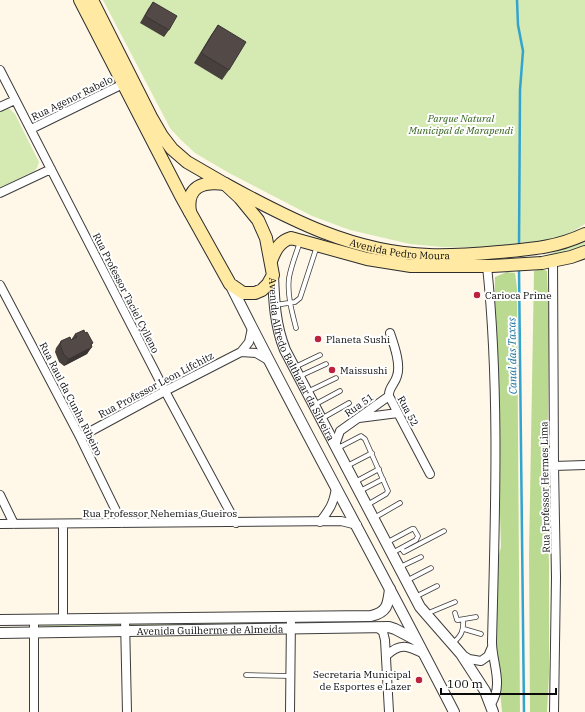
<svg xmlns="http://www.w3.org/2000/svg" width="585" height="712" viewBox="0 0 585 712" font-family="'IBM Plex Serif',serif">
	<rect width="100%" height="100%" fill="#fff8e8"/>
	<!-- green -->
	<path fill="#d5e9b2" d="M103 0H585V224L572 232 553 240 490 248 442 247 410 244 350 230 312 216 229 173 195 153 180 139 170 128Z
		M6 109H10L15 114 39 162 37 168 34 171 0 188V111Z
		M585 242V250L543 258C548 252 576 246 585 242Z
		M291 617V628L34 632V619Z"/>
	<!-- forest -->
	<path fill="#bbda91" d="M541 269 547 271 549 322 547 507 549 564V674L547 712H530L529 554 534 271Z
		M507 272 515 273 517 288 520 712H502L496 648 497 596 496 566 501 547 494 319 495 277Z"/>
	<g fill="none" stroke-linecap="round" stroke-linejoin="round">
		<!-- stream -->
		<path stroke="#32a4ce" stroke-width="2.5" d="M517 0 518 25 523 51 520 90 519 248
			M519 269 524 712"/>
		<!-- service casing -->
		<g stroke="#3d3d3d" stroke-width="5.5">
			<path id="service" d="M275 305 295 302 300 298 317 246
				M296 328C292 312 287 295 289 278 291 266 296 254 300 242
				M295 367 320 355
				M300 376 326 364
				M307 392 336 378
				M314 405 340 391
				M321 419 349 403
				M338 448 361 436 365 439 388 491 386 494 367 505
				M347 466 372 453
				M355 482 379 469
				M360 491 383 479
				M374 518 400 503
				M386 543 412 529H414L418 536 416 540 392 553
				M401 548 404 552 444 531
				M400 567 421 557
				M406 581 431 568
				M415 597 437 586
				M455 613 457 620H458L476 617
				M426 614 455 602
				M464 629 481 634
				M453 643C461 636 464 631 463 620
				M246 675 290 676"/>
		</g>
		<!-- minor casing -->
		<g stroke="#3d3d3d" stroke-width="10">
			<path id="minor" d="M0 70 165 391 236 523
				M0 107 15 100
				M31 129 123 84
				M0 193 51 169
				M553 262 554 466 556 577 554 712
				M487 266C500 391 495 517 492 642 492 663 504 684 491 704
				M0 285 80 437 122 523
				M390 333C394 345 401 364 397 376 395 384 388 388 389 396L430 474
				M241 352 256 353 268 360
				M359 418 398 413
				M80 437 165 391 241 352 249 342 252 328
				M335 445 340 431 389 396
				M554 466 585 465
				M0 495 14 524
				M320 522C330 509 334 503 336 487
				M0 524 341 521 357 525
				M63 524V619
				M125 619 127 712
				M377 627 383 632 385 640 389 712
				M461 654 469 659 481 661 488 656 492 647
				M386 656C400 642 408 646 424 654
				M34 712V619
				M290 712 291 617"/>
		</g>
		<!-- tertiary casing -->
		<g stroke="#3d3d3d" stroke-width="12">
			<g id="tertiary">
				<path id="s1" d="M273 275C274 301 275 325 285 350L420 607 461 654 485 691 493 712"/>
				<path d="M230 284C302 428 381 569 454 712"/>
				<path d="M0 620 371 616C388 612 388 604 390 589"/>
				<path id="s2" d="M0 633 389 627 395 629 416 640"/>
			</g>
		</g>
		<!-- secondary casing -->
		<g stroke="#2c2c2c" stroke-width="14">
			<g id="secondary">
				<path d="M80 0 181 196 230 284 243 293H255L262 290 268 284 273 275 266 238 258 220 240 198 225 184 187 162 172 149 162 136 151 117 92 0"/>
				<path id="s3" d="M190 212C186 186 203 181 225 184 289 219 354 253 429 255 453 256 476 254 499 252 531 249 555 248 585 234"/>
				<path d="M271 261C275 250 280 241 291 238L367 259 411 266H492L542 263 571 257 585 252"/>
			</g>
		</g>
		<!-- service -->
		<use href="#service" stroke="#fff" stroke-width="4"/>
		<!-- minor -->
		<use href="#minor" stroke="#fff" stroke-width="8"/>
		<!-- tertiary -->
		<use href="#tertiary" stroke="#fff" stroke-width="10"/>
		<!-- secondary -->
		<use href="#secondary" stroke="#ffe9a3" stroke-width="12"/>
	</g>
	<!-- wall -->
	<path fill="#47403d" d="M153 2 169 30 164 37 140 23 148 9Z
		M218 25 229 70 222 80 194 63 211 35Z
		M75 334 91 345 87 354 64 366 59 362 55 352 56 348 61 341 71 340Z"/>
	<!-- shaded-wall -->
	<path fill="#3a3432" d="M93 343 88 349 92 347 87 354 64 366 69 359Z"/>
	<!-- building -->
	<path fill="#534a47" stroke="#3a3432" d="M153 2 177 16 169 30 145 16Z
		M218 25 246 42 229 70 201 53Z
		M84 330 85 333 87 332 93 343 91 344 92 347 69 359 64 355 60 345 61 341 70 337 71 340 77 337 75 334Z"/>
	<!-- markers -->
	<g fill="#bb223d" stroke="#fff" stroke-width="1.5">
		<circle cx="477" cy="295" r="4"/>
		<circle cx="318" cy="339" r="4"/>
		<circle cx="332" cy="370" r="4"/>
		<circle cx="419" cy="680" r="4"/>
	</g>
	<g text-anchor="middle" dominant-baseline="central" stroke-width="4" stroke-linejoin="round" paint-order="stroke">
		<!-- street labels -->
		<g font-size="10" fill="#0a0a0a" stroke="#fff">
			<text transform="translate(72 98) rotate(-26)">Rua Agenor Rabelo</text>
			<text stroke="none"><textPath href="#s3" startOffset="244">Avenida Pedro Moura</textPath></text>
			<text transform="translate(126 293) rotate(63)">Rua Professor Taciel Cylleno</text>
			<text stroke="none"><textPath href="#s1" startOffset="90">Avenida Alfredo Balthazar da Silveira</textPath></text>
			<text transform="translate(156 385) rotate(-28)">Rua Professor Leon Lifchitz</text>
			<text transform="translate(71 399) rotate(63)">Rua Raul da Cunha Ribeiro</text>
			<text transform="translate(359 405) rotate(-35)">Rua 51</text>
			<text transform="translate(408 411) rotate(62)">Rua 52</text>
			<text transform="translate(545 487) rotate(-91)">Rua Professor Hermes Lima</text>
			<text x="160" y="513">Rua Professor Nehemias Gueiros</text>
			<text stroke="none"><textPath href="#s2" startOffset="210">Avenida Guilherme de Almeida</textPath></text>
		</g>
		<!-- park labels -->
		<g font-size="10" font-style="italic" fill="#33621b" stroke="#fff">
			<text x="461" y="118">Parque Natural<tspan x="461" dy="12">Municipal de Marapendi</tspan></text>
		</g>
		<!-- poi labels -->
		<g font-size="10" fill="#0a0a0a" stroke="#fff" text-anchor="start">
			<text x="485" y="295">Carioca Prime</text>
			<text x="326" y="339">Planeta Sushi</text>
			<text x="340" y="370">Maissushi</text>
			<text x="411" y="674" text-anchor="end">Secretaria Municipal<tspan x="411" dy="12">de Esportes e Lazer</tspan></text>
		</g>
		<!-- water labels -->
		<g font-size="11" font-style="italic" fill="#14729c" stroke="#fff">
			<text transform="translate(512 356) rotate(-91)">Canal das Taxas</text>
		</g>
	</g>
	<!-- scale -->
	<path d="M441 688v6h115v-6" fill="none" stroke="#0a0a0a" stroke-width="2"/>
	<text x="447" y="688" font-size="12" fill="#0a0a0a" stroke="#ffffff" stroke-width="3" paint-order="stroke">100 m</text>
</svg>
